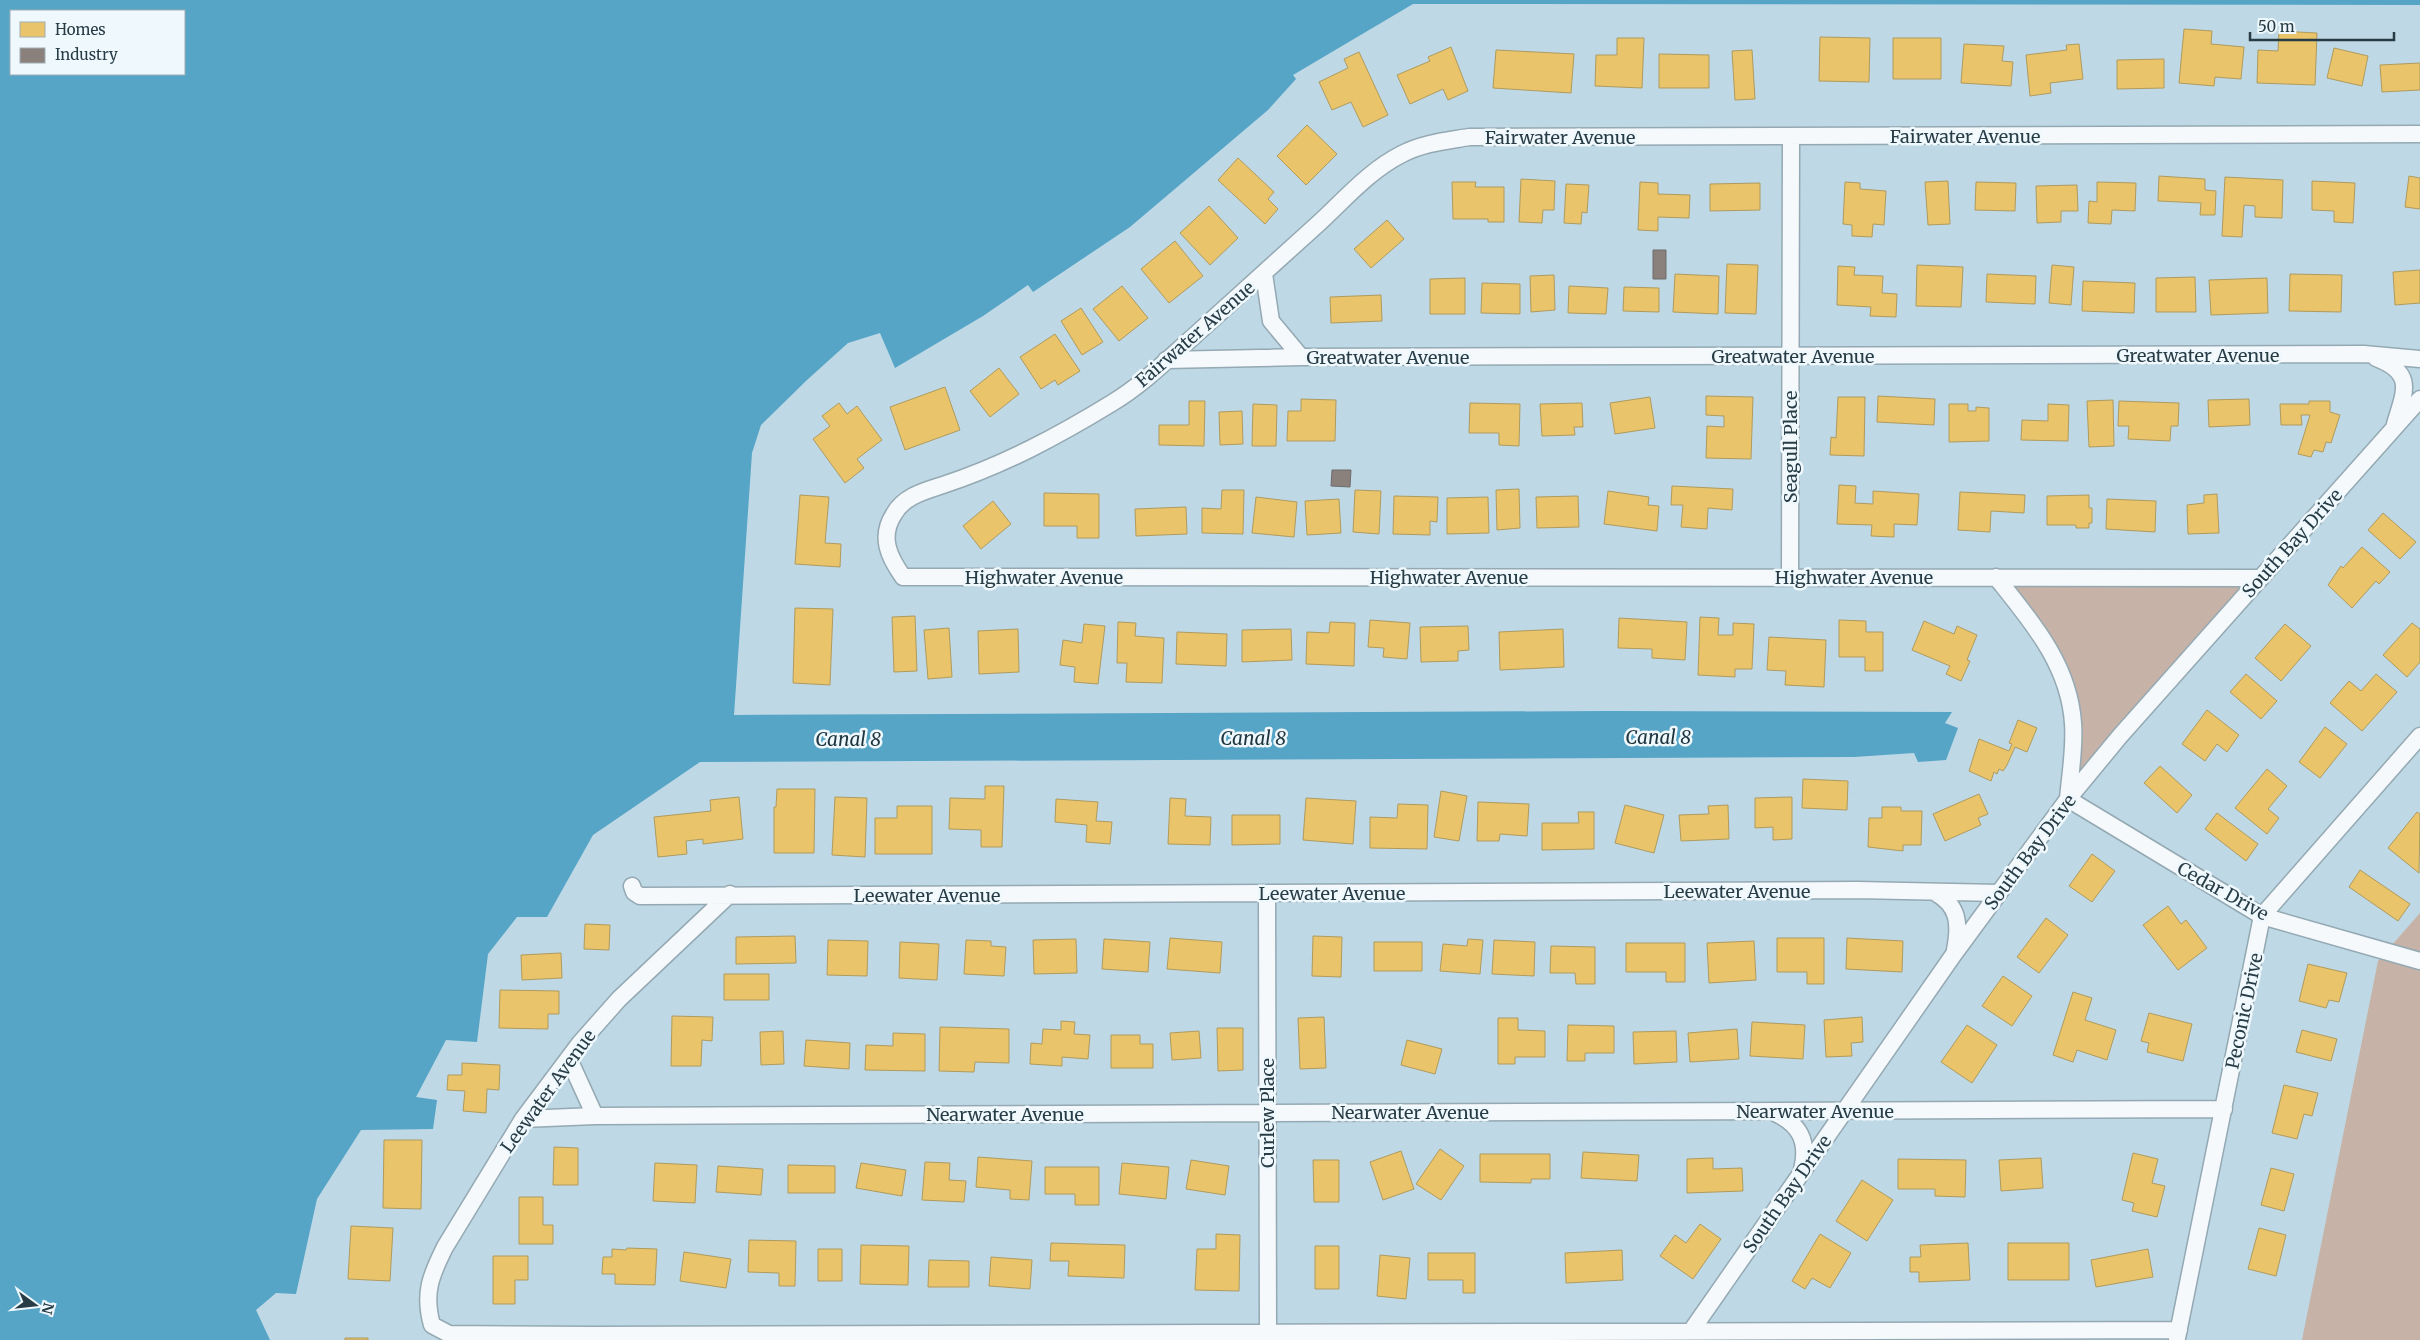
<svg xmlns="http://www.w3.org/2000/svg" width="2420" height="1340" viewBox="0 0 2420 1340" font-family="Merriweather,serif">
	<rect width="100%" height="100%" fill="#bed8e5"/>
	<!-- green -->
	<path fill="#c6b2a6" d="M2002 581H2252L2071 792 2074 713Z
		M2420 913V1340H2302L2378 961Z"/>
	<!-- water -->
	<path fill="#56a4c6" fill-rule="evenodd" d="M0 0H2420V5L1413 4 1293 75 1296 79 1268 110 1130 227 1033 292 1028 285 983 316 895 368 880 333 848 343 807 380 761 425 752 453 734 715 1606 711 1952 712 1945 723 1958 728 1946 760 1918 762 1914 753 1854 757 700 762 593 835 547 917H517L488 954 477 1042 446 1040 416 1097 437 1100 433 1129 361 1130 317 1199 296 1294 276 1293 256 1310 270 1340H0ZM11 11H184V74H11Z"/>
	<!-- homes -->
	<path fill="#e9c46a" stroke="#af9b5f" d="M2184 29 2212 31 2211 44 2244 47 2241 79 2215 77 2214 86 2179 83Z
		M2279 31 2317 33 2315 85 2257 83 2258 50 2278 51Z
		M1820 37 1870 38 1869 82 1819 81Z
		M1617 38H1644L1642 88 1595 86 1596 55H1617Z
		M1893 38H1941V79H1893Z
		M1964 44 2004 46 2002 61 2013 62 2011 86 1961 83Z
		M2079 44 2083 79 2050 83 2051 93 2030 96 2026 55 2067 50 2066 45Z
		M1451 47 1468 91 1448 100 1443 89 1410 104 1397 75 1430 61 1428 57Z
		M2334 48 2368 56 2362 86 2327 78Z
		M1496 50 1574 54 1571 93 1493 88Z
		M1752 50 1755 99 1735 100 1732 51Z
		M1359 52 1388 115 1363 127 1351 102 1332 110 1319 82 1348 68 1344 59Z
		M1659 54 1709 55V88H1659Z
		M2164 59V88L2117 89V60Z
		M2420 63V90L2382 92 2380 65Z
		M1307 125 1337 154 1306 185 1277 156Z
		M1238 158 1274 192 1268 199 1278 209 1265 224 1218 180Z
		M2159 176 2205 179V190L2216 191 2215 215H2200L2201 203 2158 201Z
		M2409 176 2420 178V209L2405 207Z
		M2225 177 2283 180 2282 218 2255 217V206L2244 205 2242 237 2222 236Z
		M1521 179 1555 181 1554 210H1543L1542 223 1519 222Z
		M1948 181 1950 224 1928 225 1925 182Z
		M2312 181 2355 183 2353 223 2334 222V211L2312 210Z
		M1452 182H1476L1475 187H1504V222H1488V219H1453Z
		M1640 182 1658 183V194L1690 195 1689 218 1658 217V231L1638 230Z
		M1845 182 1860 183V189L1886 191 1884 225 1873 224 1872 237 1852 236V225L1843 224Z
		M1976 182 2016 183 2015 211 1975 210Z
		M2097 182 2136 183 2135 211 2112 210 2111 224 2088 223 2089 201 2097 202Z
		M1760 183V210L1710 211V184Z
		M1566 184 1589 185 1587 213 1582 212 1581 224 1564 223Z
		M2077 185 2078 211H2061V222L2037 223 2036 186Z
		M1209 206 1238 238 1210 265 1180 233Z
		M1387 220 1404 239 1371 268 1354 249Z
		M1175 241 1203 276 1169 303 1141 269Z
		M1727 264 1758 265 1756 314 1725 313Z
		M1917 265 1963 267 1961 307 1916 306Z
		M2052 265 2074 267 2071 305 2049 303Z
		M1838 266 1855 267 1854 275 1883 276 1882 293 1897 294 1896 317 1870 316 1871 307 1837 305Z
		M2420 270V303L2395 305 2393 272Z
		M1675 274 1719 276 1718 314 1673 312Z
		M1987 274 2036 276 2035 304 1986 302Z
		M2290 274 2342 275 2341 312 2289 311Z
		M1554 275 1555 310 1531 312 1530 276Z
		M2195 277 2196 312H2156V278Z
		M1465 278V314H1430V279Z
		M2267 278 2268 313 2211 315 2209 280Z
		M2083 281 2135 283 2134 313 2082 311Z
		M1482 283 1520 284V314L1481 313Z
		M1122 286 1148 318 1119 341 1093 309Z
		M1569 286 1608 288 1606 314 1568 313Z
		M1624 287 1659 288V312L1623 311Z
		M1381 295 1382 321 1331 323 1330 297Z
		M1081 308 1103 342 1082 355 1061 321Z
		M1055 334 1080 371 1058 385 1055 380 1041 389 1020 357Z
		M999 368 1019 394 990 417 970 391Z
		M945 387 960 430 905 450 890 407Z
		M1706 396 1753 397 1751 459 1706 458 1707 426 1724 427V416L1706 415Z
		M1878 396 1935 399 1934 425 1877 422Z
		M1650 397 1655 428 1615 434 1610 403Z
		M1838 397H1865L1864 456 1830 455 1831 437 1836 438Z
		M1301 399 1336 400 1335 441H1287L1288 411H1301Z
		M2249 399 2250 425 2209 427 2208 400Z
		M2113 400 2114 446 2089 447 2087 401Z
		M1189 401H1205L1204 446 1159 445V425H1189Z
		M2119 401 2179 403 2178 426H2171L2170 441 2128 439 2129 426H2118Z
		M2309 401H2330V412L2340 415 2331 443 2326 442 2323 452 2314 450 2311 457 2298 454 2310 415H2301L2302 425H2281L2280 404H2309Z
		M839 403 847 414 857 406 882 440 857 459 864 468 845 483 813 439 830 426 822 416Z
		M1470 403 1520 404 1519 446 1499 445V433H1469Z
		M1582 403 1583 427H1574L1575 435 1542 436 1540 404Z
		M1253 404 1277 405 1276 446H1252Z
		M1949 404H1968V411H1976V407L1989 408V441L1949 442Z
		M2048 404 2069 405 2068 441 2021 440 2022 420 2048 421Z
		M1242 411 1243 444 1220 445 1219 412Z
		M1839 485 1856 486 1855 503 1873 504V491L1919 494 1917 525 1894 524V537L1871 536 1872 525 1837 524Z
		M1672 486 1733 489 1732 510 1708 508 1707 529 1681 527 1683 505H1671Z
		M1519 489 1520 528 1497 530 1496 490Z
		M1222 490H1244L1243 534 1202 533V508L1221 509Z
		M1355 490 1381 491 1379 534 1353 532Z
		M1608 491 1649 497 1648 505 1659 506 1657 531 1604 524Z
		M1960 492 2025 495 2024 513 1991 511 1990 532 1958 530Z
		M1044 493 1099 494V538H1077V526H1044Z
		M2217 494 2219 533 2188 534 2187 505 2204 503V495Z
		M800 495 829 497 825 543 841 544 840 567 795 564Z
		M2089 495V508H2092V523H2089V528H2076V525H2047V496Z
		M1394 496 1438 497 1437 522 1430 521V535L1393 534Z
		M1578 496 1579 527 1537 528 1536 497Z
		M1256 497 1297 502 1294 537 1252 533Z
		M1488 497 1489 533 1447 534V498Z
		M1339 499 1341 533 1307 535 1305 501Z
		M2107 499 2156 501 2155 532 2106 529Z
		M993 501 1011 524 981 549 963 526Z
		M1186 507 1187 534 1136 536 1135 509Z
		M2383 513 2416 542 2400 559 2368 530Z
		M2362 547 2390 572 2379 584 2376 581 2352 608 2328 585 2341 566 2343 568Z
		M795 608 833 609 830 685 793 683Z
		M915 616 917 671 894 672 892 617Z
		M1700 617 1719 618 1718 635H1733V623L1754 624 1752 669H1735V677L1698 675Z
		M1619 618 1687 622 1685 660 1652 658V649L1618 648Z
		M1370 620 1410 623 1407 659 1383 657 1384 648 1368 647Z
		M1839 620 1866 621V632H1883V671H1865V657H1839Z
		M1924 621 1954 634 1957 626 1977 635 1967 660 1970 661 1961 681 1946 674 1950 666 1912 650Z
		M1118 622 1136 623 1135 636 1164 638 1162 683 1126 682 1127 663H1117Z
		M1330 622 1355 623 1354 666 1306 664 1307 632 1329 633Z
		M2412 623 2420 629V662L2407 677 2383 655Z
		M1084 624 1105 626 1098 684 1074 682 1075 667 1060 665 1063 640 1082 643Z
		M2285 624 2311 646 2281 681 2255 658Z
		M1468 626 1469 650 1458 651V661L1421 662 1420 627Z
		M949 628 952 677 928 679 924 630Z
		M1018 629 1019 672 979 674 978 631Z
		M1291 629 1292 660 1242 662V630Z
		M1563 629 1564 667 1500 670 1499 632Z
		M1177 632 1227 634 1226 666 1176 664Z
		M1769 637 1826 640 1824 687 1785 685 1786 671 1767 670Z
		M2246 674 2277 701 2261 719 2230 692Z
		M2376 674 2397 692 2362 731 2330 703 2349 681 2361 691Z
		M2207 710 2239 735 2227 752 2217 744 2205 761 2182 744Z
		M2018 720 2037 728 2027 752 2015 747 2007 765 2003 771 1999 769 1997 774 1994 772 1991 781 1969 771 1979 739 2009 751 2012 744 2009 743Z
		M2325 727 2347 744 2320 778 2299 762Z
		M2160 766 2192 795 2177 813 2144 783Z
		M2267 769 2287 786 2268 809 2279 818 2267 834 2235 808Z
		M1803 779 1848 781 1847 810 1802 808Z
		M985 786H1004L1002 847H981V830L949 829 950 798 985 799Z
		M777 789H815L814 853H774V807H776Z
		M1441 791 1467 796 1459 841 1434 837Z
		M1979 794 1988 814 1978 818 1981 825 1945 841 1933 814Z
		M739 797 743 839 703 844V839L686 841 687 854 658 857 654 817 711 811 710 800Z
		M835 797 867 798 865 857 832 855Z
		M1792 797V839L1773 840V827L1755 828V798Z
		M1170 798 1186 799 1185 816 1211 817 1210 845 1168 844Z
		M1306 798 1356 801 1353 844 1303 840Z
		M1056 799 1098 802 1096 821 1112 822 1110 844 1086 842 1087 825 1055 822Z
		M1478 802 1529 804 1527 836 1500 834 1499 841H1477Z
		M1398 804 1428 805 1427 849 1370 848V817L1397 818Z
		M1625 805 1664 815 1654 853 1615 843Z
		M1728 805 1729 839 1681 841 1679 815 1709 814 1708 806Z
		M897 806H932V854H875V818H897Z
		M1882 807H1901V811H1922L1921 845H1903V851L1868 847 1869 818H1882Z
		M1578 812H1594V849L1542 850V823H1579Z
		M2417 812 2420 814 2419 873 2388 848Z
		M2217 813 2258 844 2246 861 2205 829Z
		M1232 815H1280V844L1232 845Z
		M2092 854 2115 871 2092 902 2069 886Z
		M2360 870 2410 904 2398 921 2349 887Z
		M2168 906 2181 924 2186 920 2207 948 2178 970 2143 925Z
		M2046 918 2068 935 2039 973 2017 957Z
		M585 924 610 925 609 950 584 949Z
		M795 936 796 963 736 964V937Z
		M1313 936 1342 937 1341 977 1312 976Z
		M1170 938 1222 942 1220 973 1167 969Z
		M1777 938H1824V984H1807V972H1777Z
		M1847 938 1903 941 1902 972 1846 969Z
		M1076 939 1077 973 1034 974 1033 940Z
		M1104 939 1150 942 1148 972 1102 969Z
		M1468 939 1483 940 1480 974 1440 971 1443 944 1467 946Z
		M828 940 868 941 867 976 827 975Z
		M966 940 991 941V946L1006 947 1004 976 964 974Z
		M1494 940 1535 942 1534 976 1492 974Z
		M1754 941 1756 980 1709 983 1707 943Z
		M900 942 939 944 937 980 899 978Z
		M1374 942H1422V971H1374Z
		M1626 943H1685V982H1666V972H1626Z
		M1551 946 1595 947V984H1576L1575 973H1550Z
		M561 953 562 978 522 980 521 955Z
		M2308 964 2347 973 2339 1002 2329 1000 2326 1008 2299 1001Z
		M724 974H769V1000H724Z
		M2003 976 2032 996 2012 1026 1982 1006Z
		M500 990 559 991V1014H548V1029L499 1028Z
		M2073 992 2092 998 2085 1020 2116 1030 2107 1060 2077 1050 2073 1062 2053 1055Z
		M2149 1013 2192 1024 2183 1061 2147 1052 2149 1043 2141 1041Z
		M672 1016 713 1017 712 1041 702 1040 701 1066H671Z
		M1324 1017 1326 1068 1300 1069 1298 1018Z
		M1862 1017 1863 1042 1851 1043 1852 1056 1826 1057 1824 1020Z
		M1498 1018H1518V1030L1545 1031V1057H1515V1064H1498Z
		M1061 1021 1075 1022 1074 1034 1090 1035 1088 1059 1062 1057V1066L1030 1064 1031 1043 1042 1044 1043 1029 1061 1030Z
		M1752 1022 1805 1025 1803 1059 1750 1056Z
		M1568 1025 1614 1026V1053H1585V1061H1567Z
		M1967 1025 1997 1045 1972 1083 1941 1062Z
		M940 1027 1009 1029V1063L975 1062 974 1072 939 1071Z
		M1217 1028H1243V1070L1218 1071Z
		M1737 1029 1739 1059 1690 1062 1688 1033Z
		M2302 1030 2337 1039 2331 1061 2296 1052Z
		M783 1031 784 1064 761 1065 760 1032Z
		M1199 1031 1201 1058 1172 1060 1170 1033Z
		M1676 1031 1677 1062 1634 1064 1633 1032Z
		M893 1033 925 1034V1071L865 1070 866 1045 893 1046Z
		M1111 1035H1140V1044H1153V1068H1111Z
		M806 1040 850 1043 849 1069 804 1066Z
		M1407 1040 1442 1049 1435 1074 1401 1065Z
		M462 1063 500 1065 499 1090 487 1089 486 1113 463 1111 465 1091 447 1090 448 1075H462Z
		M2284 1085 2318 1093 2312 1116 2304 1114 2297 1139 2272 1133Z
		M384 1140H422L421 1209 383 1208Z
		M554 1147 578 1148V1185H553Z
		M1440 1149 1464 1166 1441 1200 1416 1184Z
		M1401 1151 1414 1189 1383 1200 1370 1162Z
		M1583 1152 1639 1155 1637 1181 1581 1178Z
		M2133 1153 2158 1159 2152 1183 2165 1186 2157 1217 2132 1211 2134 1203 2122 1200Z
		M1480 1154H1550V1179H1531V1183L1480 1182Z
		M978 1157 1032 1161 1029 1200 1010 1199V1190L976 1187Z
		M1713 1158V1169L1742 1168 1743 1191 1687 1193V1159Z
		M2041 1158 2043 1188 2001 1191 1999 1160Z
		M1898 1159 1966 1160 1965 1197 1935 1196V1189H1898Z
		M1191 1160 1229 1166 1225 1195 1186 1189Z
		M1313 1160H1339V1202H1314Z
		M925 1162 950 1163 949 1180 966 1181 964 1202 922 1200Z
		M655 1163 697 1165 695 1203 653 1201Z
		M861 1163 906 1170 902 1196 856 1188Z
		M1122 1163 1169 1167 1166 1199 1119 1194Z
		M788 1165 835 1166V1193H788Z
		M718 1166 763 1169 761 1195 716 1192Z
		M1045 1167H1099V1205H1075V1194H1045Z
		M2271 1168 2294 1174 2284 1211 2261 1205Z
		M1862 1180 1893 1200 1867 1241 1836 1221Z
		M519 1197H543V1225H553V1244H519Z
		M1700 1224 1721 1239 1693 1279 1660 1256 1675 1235 1686 1243Z
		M351 1226 393 1228 390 1281 348 1279Z
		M2259 1228 2286 1235 2276 1276 2248 1269Z
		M1216 1234 1240 1235 1239 1291 1195 1290 1197 1249H1216Z
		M1820 1234 1851 1253 1830 1288 1812 1278 1805 1289 1792 1281Z
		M749 1240 796 1241 795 1286H779V1273L748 1272Z
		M1051 1243 1125 1245 1124 1278 1068 1276 1069 1261H1050Z
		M1968 1243 1970 1280 1919 1282V1272H1910V1257H1921L1920 1245Z
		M2008 1243H2069V1280H2008Z
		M861 1245 909 1246 908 1285 860 1284Z
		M1315 1246H1339V1289H1315Z
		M627 1248 657 1249 655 1285 615 1284V1274H602L603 1257H612V1249L626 1250Z
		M818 1249H842V1281H818Z
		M2148 1249 2153 1277 2096 1287 2091 1260Z
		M1622 1250 1623 1280 1566 1283 1565 1253Z
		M684 1252 731 1259 726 1288 680 1281Z
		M1428 1253H1475V1293H1463V1280H1428Z
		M1380 1255 1410 1258 1406 1299 1377 1296Z
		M493 1256H528V1280H515V1304H493Z
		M991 1257 1032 1260 1030 1289 989 1286Z
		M929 1260 969 1261V1287H928Z
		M345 1338H368V1340H345Z"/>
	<!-- industry -->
	<path fill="#8a817c" stroke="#6d6c6c" d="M1653 250H1666V279H1653Z
		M1332 470H1351L1350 487 1331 486Z"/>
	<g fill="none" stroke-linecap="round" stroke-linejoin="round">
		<!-- minor casing -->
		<g stroke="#94a9b3" stroke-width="19">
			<path id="minor" d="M1264 274 1271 321 1301 357
				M2376 358C2415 373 2405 391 2395 424
				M1166 360 1301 357 2364 354 2420 359
				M1790 577 1791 137
				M1996 577C2031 621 2069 664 2073 723 2075 748 2070 775 2068 799L2262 916 2420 961
				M2261 578 903 577C889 557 879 537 894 514 904 496 925 491 943 485 1004 465 1058 436 1112 403 1142 385 1167 360 1193 337 1235 299 1277 261 1319 223 1345 199 1370 170 1402 154 1423 143 1446 141 1469 137L2420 134
				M632 886 634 892 640 896 1857 890 1999 893
				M1934 892C1959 905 1960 924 1955 950
				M730 894 619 999 580 1043 523 1119 445 1247C431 1275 423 1293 432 1325L449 1334 592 1335 2179 1330
				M1267 894 1268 1332
				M569 1059 595 1116
				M1773 1112C1800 1124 1809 1141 1802 1170
				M523 1119 595 1116 2224 1109
				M1687 1337 1954 954 2068 799 2120 736 2420 399
				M2177 1338 2262 916 2420 736"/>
		</g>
		<!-- minor -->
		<use href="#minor" stroke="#f5f9fb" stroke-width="16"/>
	</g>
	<g text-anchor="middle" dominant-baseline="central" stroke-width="5" stroke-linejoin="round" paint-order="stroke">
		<!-- street labels -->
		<g font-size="18" fill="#283c46" stroke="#eef8fd">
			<text x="1965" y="136">Fairwater Avenue</text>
			<text x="1560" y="137">Fairwater Avenue</text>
			<text transform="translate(1195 334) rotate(-41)">Fairwater Avenue</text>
			<text x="2198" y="355">Greatwater Avenue</text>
			<text x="1793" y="356">Greatwater Avenue</text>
			<text x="1388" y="357">Greatwater Avenue</text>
			<text transform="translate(1790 447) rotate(-90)">Seagull Place</text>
			<text transform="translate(2292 543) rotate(-48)">South Bay Drive</text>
			<text x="1044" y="577">Highwater Avenue</text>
			<text x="1449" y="577">Highwater Avenue</text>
			<text x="1854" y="577">Highwater Avenue</text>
			<text transform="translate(2030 852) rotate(-53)">South Bay Drive</text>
			<text x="1737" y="891">Leewater Avenue</text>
			<text transform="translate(2223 891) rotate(29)">Cedar Drive</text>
			<text x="1332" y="893">Leewater Avenue</text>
			<text x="927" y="895">Leewater Avenue</text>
			<text transform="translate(2244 1011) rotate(-78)">Peconic Drive</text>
			<text transform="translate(548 1091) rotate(-54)">Leewater Avenue</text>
			<text x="1815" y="1111">Nearwater Avenue</text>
			<text x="1410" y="1112">Nearwater Avenue</text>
			<text transform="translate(1267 1113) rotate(-90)">Curlew Place</text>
			<text x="1005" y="1114">Nearwater Avenue</text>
			<text transform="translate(1787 1194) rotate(-55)">South Bay Drive</text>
		</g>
		<!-- water labels -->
		<g font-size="19" font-style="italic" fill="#1e343e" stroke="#eef8fd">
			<text x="1658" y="737">Canal 8</text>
			<text x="1253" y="738">Canal 8</text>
			<text x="848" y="739">Canal 8</text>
		</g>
	</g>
	<!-- legend -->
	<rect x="10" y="10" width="175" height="65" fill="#eef8fd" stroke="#9fadb4"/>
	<rect x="20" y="22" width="25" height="15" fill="#e9c46a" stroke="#9fadb4"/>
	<text x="55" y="35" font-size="15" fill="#283c46">Homes</text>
	<rect x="20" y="48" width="25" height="15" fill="#8a817c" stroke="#9fadb4"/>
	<text x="55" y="60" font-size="15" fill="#283c46">Industry</text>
	<!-- north arrow -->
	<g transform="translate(35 1305) rotate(105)" stroke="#eef8fd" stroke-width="4" paint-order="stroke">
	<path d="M0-4L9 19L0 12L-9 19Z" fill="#283c46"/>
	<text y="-8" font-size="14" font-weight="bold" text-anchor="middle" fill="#283c46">N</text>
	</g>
	<!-- scale -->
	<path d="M2250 32v8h144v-8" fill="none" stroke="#283c46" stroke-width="2.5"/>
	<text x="2258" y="32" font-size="15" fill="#283c46" stroke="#eef8fd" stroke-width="4" paint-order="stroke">50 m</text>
</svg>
